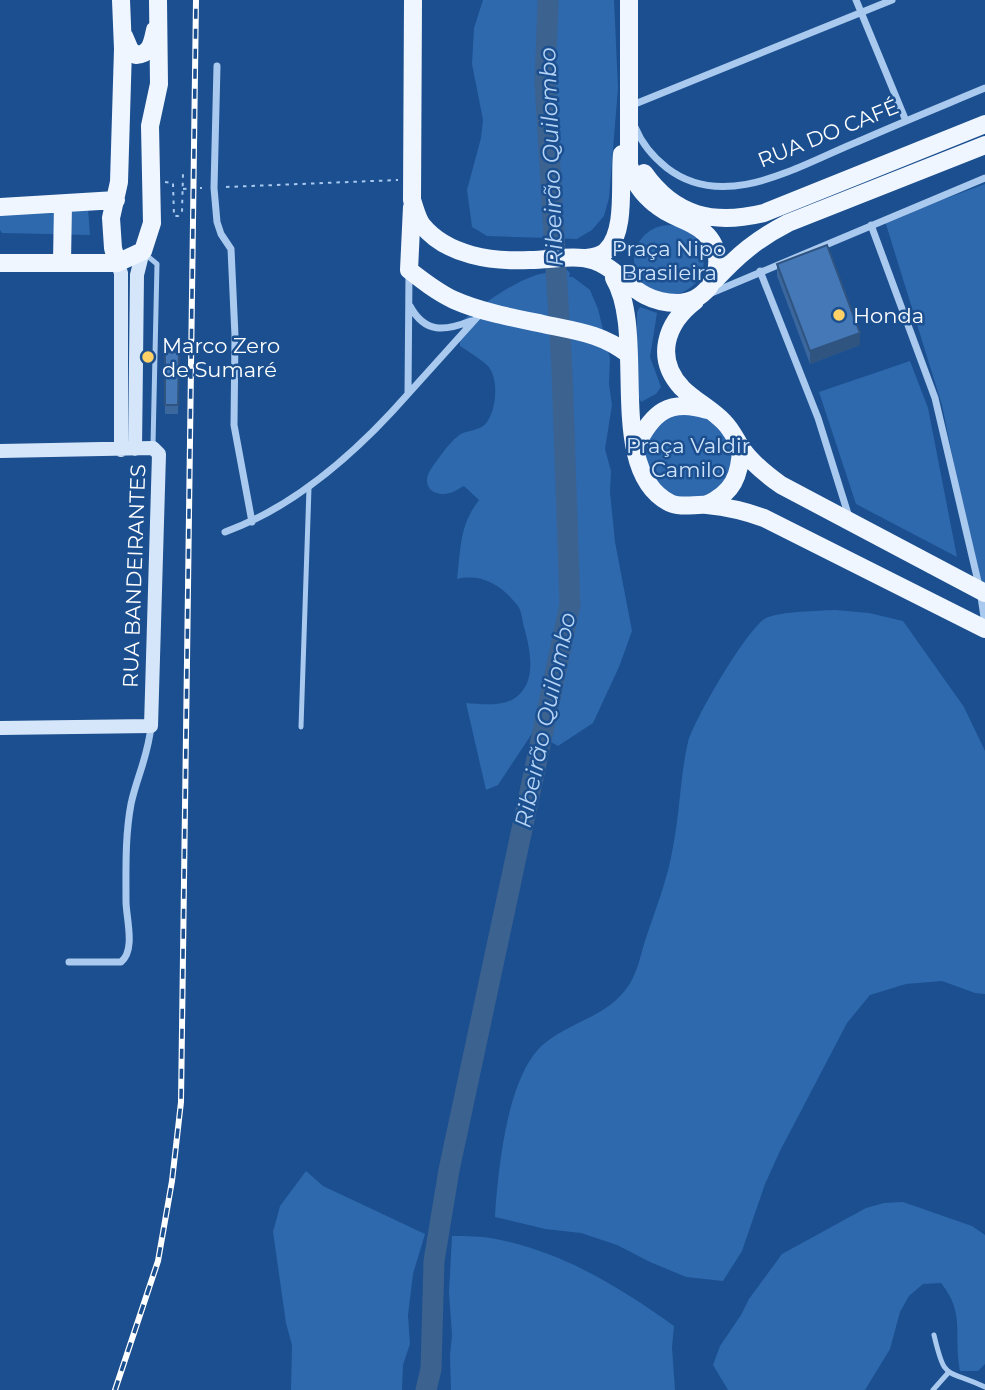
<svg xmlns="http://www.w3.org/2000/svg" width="985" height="1390" viewBox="0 0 985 1390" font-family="Montserrat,sans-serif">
	<rect width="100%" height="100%" fill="#1b4f8f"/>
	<!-- green -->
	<path fill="#2e69ad" d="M483 0H614L618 88 609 198 604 216 592 230 577 239 487 236 472 227 467 190 481 138 483 120 472 64 474 28Z
		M985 184V586L978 582 942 405 885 221Z
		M88 209 90 235 2 233 0 230V214Z
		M634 260a35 35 0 1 1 70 0a35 35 0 1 1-70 0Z
		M567 270 570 273 569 277H573L590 290 598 309 610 358 609 384 612 405 605 449 611 471 610 492 615 542 632 631 619 667 593 723 558 746 533 732 498 785 486 790 466 703C480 704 502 707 515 698 538 682 530 649 524 627 522 620 522 612 518 606 503 586 482 573 457 579 461 548 459 526 479 500L464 486C460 488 454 492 450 493 433 498 420 485 431 469 438 459 448 444 458 436 467 429 480 432 487 422 497 408 499 377 487 365 479 358 469 352 460 346V340L468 325 456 326C477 308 513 281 540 274 548 272 558 271 567 270Z
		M640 307 657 313 650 357 661 387 656 394 641 402 637 393V312Z
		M910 361 928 408 957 557 856 504 819 392Z
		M645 457a43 43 0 1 1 86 0a43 43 0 1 1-86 0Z
		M835 610 869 613 903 621 964 707 985 751V994L975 993 942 981 906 984 870 995 847 1023 780 1151 765 1184 742 1251 723 1281 686 1277 650 1262 617 1245 581 1233 545 1229 495 1217C498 1170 507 1073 545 1043 576 1018 618 1015 635 973 640 962 642 949 646 938 656 908 668 878 673 847 680 812 680 777 688 742 694 720 747 628 766 618 782 611 817 611 835 610Z
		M306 1171 323 1186 425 1234 413 1274 408 1315 410 1344 403 1365 402 1390H291L292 1345 286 1323 273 1232 280 1206Z
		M903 1202 972 1226 985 1235V1364L978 1371H960C953 1335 966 1314 941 1283L923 1284 909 1296 900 1312 890 1349 865 1390H728L713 1365 720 1346 741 1315 749 1299 782 1254 866 1208 884 1203Z
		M452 1236C466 1236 482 1236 496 1239 562 1252 620 1287 674 1326L672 1347 675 1390H451L450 1356 452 1335 449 1292Z"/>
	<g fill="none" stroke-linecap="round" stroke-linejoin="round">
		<!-- river -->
		<path stroke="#3c6290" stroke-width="21" d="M426 1390 431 1369 434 1261 449 1170 570 605 562 370 545 83 548 0"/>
		<!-- path -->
		<path stroke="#a9c9ee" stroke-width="2" stroke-dasharray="3.5 5" stroke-linecap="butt" d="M165 182 173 183 174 216H178L182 212 183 173
			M226 187 398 180
			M183 189 202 188"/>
		<!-- lane -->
		<path stroke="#a9c9ee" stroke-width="5" d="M145 254 157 264 153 445
			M301 727 309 488
			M934 1335C945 1382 945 1368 985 1387
			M933 1390 948 1373"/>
		<!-- street -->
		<path stroke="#a9c9ee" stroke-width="7" d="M856 0 906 121
			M217 66 214 188 217 222 221 234 231 249 235 336 234 425 252 522
			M630 106 892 0
			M635 127C642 144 653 157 667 168 725 213 800 165 857 142 900 123 942 106 985 88
			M871 225 935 398 980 590 985 624
			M760 271 818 418 849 517
			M409 274 408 394 481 313
			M709 294 985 178
			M410 306C425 334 445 331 471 321
			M225 532C297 506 358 451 408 394
			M69 962H121C136 950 126 918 126 901 126 868 125 836 131 804 137 776 148 757 151 726"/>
		<!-- secondary -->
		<path stroke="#d6e6fa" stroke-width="14" d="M117 263 121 273V450
			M135 449 137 275 143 251
			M0 451 153 448 159 454 151 726 0 728"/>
		<!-- primary -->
		<path stroke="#f0f6ff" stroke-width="18" d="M413 0 412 200C415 208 417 218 422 225 447 256 493 262 530 260 547 260 566 256 583 258 622 263 629 303 677 303 691 302 700 298 709 287 722 268 720 244 701 230 688 219 669 217 655 204 642 194 633 180 629 165V0
			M124 36 130 50 136 55C151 54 152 43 155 30
			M644 173C675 217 714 225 764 213L985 124
			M0 207 116 200
			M412 207 409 270C423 281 437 292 454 300 481 312 514 318 543 324 575 331 601 333 628 354
			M586 258C593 257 601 256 606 251 627 232 619 181 622 154
			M0 263H117L143 251 152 223 150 126 159 84 158 0
			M62 263 63 204
			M117 263 113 248 111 218 119 182 123 49 121 0
			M614 278C648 334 604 470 670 503 680 508 696 504 707 505 727 507 745 511 764 518L985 629
			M715 280C738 255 757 239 788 223L985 145
			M695 301C666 323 654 358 682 388 695 401 712 409 724 422 732 430 736 440 742 449 752 463 767 475 781 485L985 593
			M636 446C652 413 669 398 707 410
			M706 505C733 493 740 476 741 448"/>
		<!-- rail casing -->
		<g stroke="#fff" stroke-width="6">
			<path id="rail" d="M115 1390 158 1261 172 1181 181 1102 196 0"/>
		</g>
		<!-- rail -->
		<use href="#rail" stroke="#1b4f8f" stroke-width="3.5" stroke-dasharray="10" stroke-linecap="butt"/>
	</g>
	<!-- wall -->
	<path fill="#3a679d" d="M777 264 860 345 810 364 777 276Z
		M165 352H179L178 414H165Z"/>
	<!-- shaded-wall -->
	<path fill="#305480" d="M860 333V345L810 364V351Z"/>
	<!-- building -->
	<path fill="#4478b7" stroke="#305480" stroke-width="2" d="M827 245 860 333 810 351 777 264Z
		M165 352H179L178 405H165Z"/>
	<!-- markers -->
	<g fill="#ffd166" stroke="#1b4f8f" stroke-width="2.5">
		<circle cx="839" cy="315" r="7"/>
		<circle cx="148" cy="357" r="7"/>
	</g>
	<g text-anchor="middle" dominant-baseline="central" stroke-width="5" stroke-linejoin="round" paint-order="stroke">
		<!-- street labels -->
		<g font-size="21" fill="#fff" stroke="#1b4f8f">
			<text transform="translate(828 133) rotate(-22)">RUA DO CAFÉ</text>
			<text transform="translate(134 576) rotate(-88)">RUA BANDEIRANTES</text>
		</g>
		<!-- park labels -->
		<g font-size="21" fill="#cfe3fa" stroke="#1b4f8f">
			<text x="669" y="248">Praça Nipo<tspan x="669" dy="24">Brasileira</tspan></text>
			<text x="688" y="445">Praça Valdir<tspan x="688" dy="24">Camilo</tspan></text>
		</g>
		<!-- poi labels -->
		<g font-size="21" fill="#fff" stroke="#1b4f8f" text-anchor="start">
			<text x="853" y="315">Honda</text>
			<text x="162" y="345">Marco Zero<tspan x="162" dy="24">de Sumaré</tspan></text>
		</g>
		<!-- water labels -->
		<g font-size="23" font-style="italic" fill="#b5d3f5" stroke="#1b4f8f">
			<text transform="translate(551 157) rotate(-92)">Ribeirão Quilombo</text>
			<text transform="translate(545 720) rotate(-78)">Ribeirão Quilombo</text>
		</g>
	</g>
</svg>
